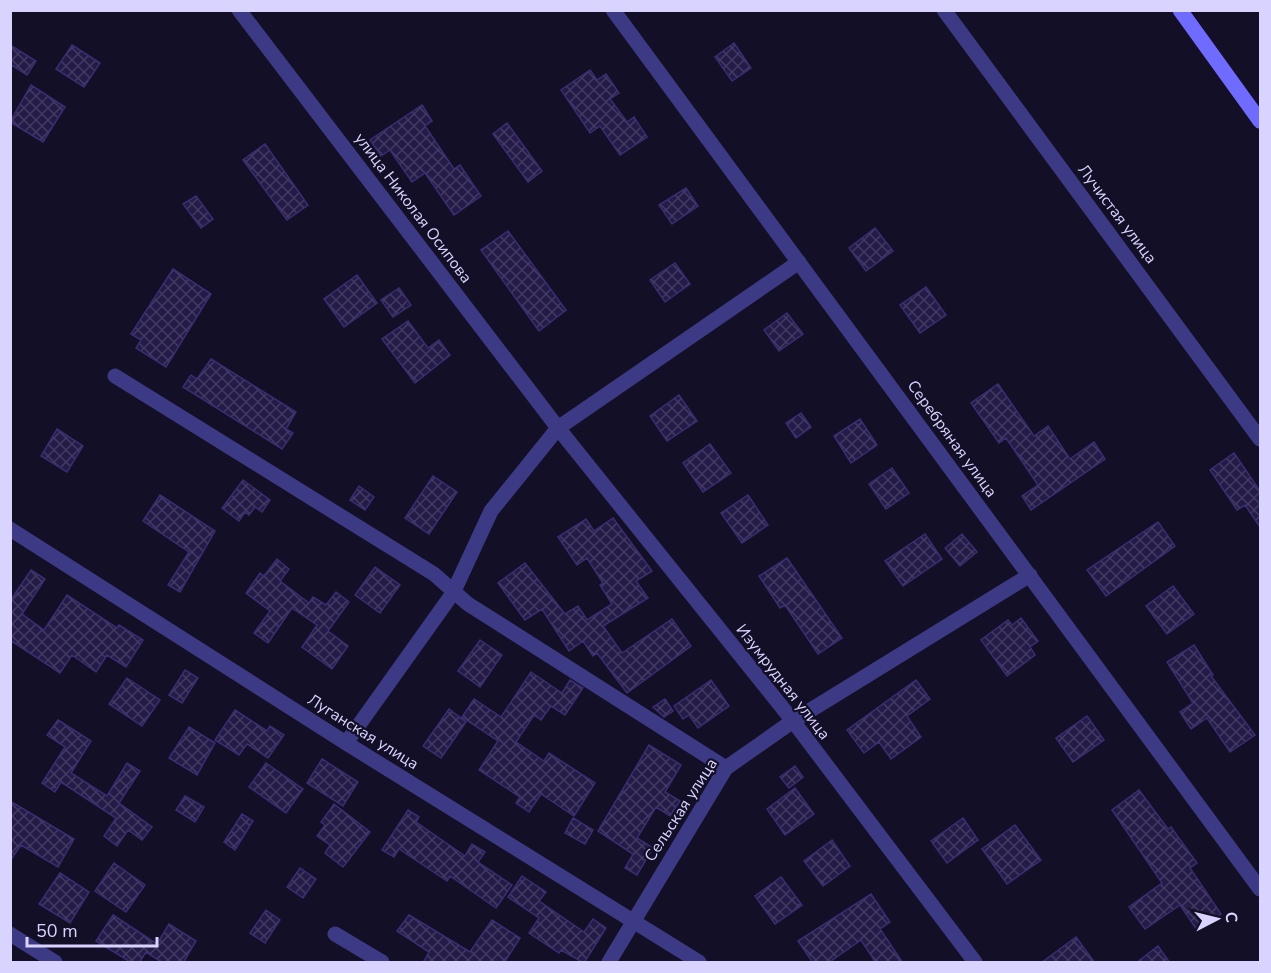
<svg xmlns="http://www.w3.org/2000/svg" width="1271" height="973" viewBox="0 0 1271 973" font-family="'Nunito Sans',sans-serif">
	<defs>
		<pattern id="building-cross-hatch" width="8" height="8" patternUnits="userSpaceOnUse" patternTransform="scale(1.5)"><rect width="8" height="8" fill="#241b47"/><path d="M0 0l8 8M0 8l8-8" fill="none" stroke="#433b63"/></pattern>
	</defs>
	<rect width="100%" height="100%" fill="#130f26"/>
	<!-- building -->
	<path fill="url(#building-cross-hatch)" stroke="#3b2d73" stroke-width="1.5" d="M734 43 751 68 732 81 715 57Z
		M10 45 36 61 27 75 10 64Z
		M72 45 100 63 84 87 56 69Z
		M590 70 597 80 606 74 619 93 610 99 627 122 634 117 647 137 620 155 600 126 590 133 561 90Z
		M31 85 65 107 43 142 10 122Z
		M422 105 432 121 425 126 454 169 460 165 481 196 454 215 425 173 412 182 390 150 381 156 370 140Z
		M507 123 542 171 528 182 493 134Z
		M265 144 308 205 287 220 243 160Z
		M686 188 698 206 672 224 659 205Z
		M196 196 213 219 201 228 183 204Z
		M875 228 893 251 866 271 849 248Z
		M508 231 566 310 539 331 481 250Z
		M675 263 690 284 665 302 650 280Z
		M173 269 211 294 166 367 136 348 141 340 131 334Z
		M357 275 377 303 344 327 324 299Z
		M926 287 946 315 920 333 900 305Z
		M399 288 411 305 393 317 381 300Z
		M787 313 803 334 779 351 764 330Z
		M408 321 428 348 439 340 450 355 415 383 382 339Z
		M211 359 296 412 286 429 293 433 282 449 183 387 191 375 197 379Z
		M998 384 1034 436 1048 426 1070 459 1094 442 1105 459 1031 510 1022 496 1038 485 1006 438 999 443 971 403Z
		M679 395 697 421 667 441 650 416Z
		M801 413 811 427 796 438 786 423Z
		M860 419 877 445 851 463 834 436Z
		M57 429 83 446 67 472 41 456Z
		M710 444 731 473 703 492 683 463Z
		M1234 453 1260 491V527L1245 505 1237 510 1210 470Z
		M892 468 909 493 886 509 869 484Z
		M433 476 457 492 429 534 405 518Z
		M243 480 270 500 262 512 255 507 249 515 245 512 239 521 222 508Z
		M359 486 374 497 365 510 350 500Z
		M160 495 215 531 180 592 168 585 189 552 143 521Z
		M748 495 768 525 742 543 721 513Z
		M613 518 652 571 636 581 648 598 603 626 622 653 672 619 691 646 627 693 597 653 593 656 583 641 569 651 542 609 525 620 498 583 525 563 565 614 578 606 587 620 612 604 600 585 603 583 587 558 577 565 558 537 586 519 594 531Z
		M1158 522 1175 546 1106 596 1087 570Z
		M925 534 942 559 903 586 885 561Z
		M962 534 977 552 960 566 945 548Z
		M787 558 842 638 818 654 785 605 780 608 759 576Z
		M277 559 289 569 280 581 309 603 313 597 326 605 336 592 349 602 328 631 348 646 332 669 302 647 317 625 292 608 268 643 254 633 270 611 246 593 260 573 264 576Z
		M375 567 400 585 380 613 355 595Z
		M31 570 45 579 22 614 44 630 67 595 117 628 119 625 143 640 126 667 107 655 96 672 72 655 60 673 10 640V601Z
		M1173 586 1194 614 1167 634 1146 606Z
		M1021 618 1038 641 1030 647 1035 655 1007 676 981 640 1008 620 1012 625Z
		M480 640 502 655 480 687 458 671Z
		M1194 645 1213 675 1211 676 1255 735 1230 752 1207 718 1191 729 1180 712 1193 703 1167 662Z
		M185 670 198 678 182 703 169 695Z
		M531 672 562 693 570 680 583 688 565 715 551 706 541 720 534 715 516 742 544 761 549 753 595 783 574 816 541 794 529 812 516 803 520 797 479 770 498 741 462 717 474 699 501 717Z
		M127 678 160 700 142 726 109 704Z
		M711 680 729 706 698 728 689 715 683 719 674 706Z
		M916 680 930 699 907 716 921 737 891 759 879 742 864 753 847 730Z
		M665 699 673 711 664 717 653 707Z
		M449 709 466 722 441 758 423 746Z
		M235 710 267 731 270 726 284 735 268 758 247 744 239 755 215 740Z
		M1087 716 1104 740 1073 762 1056 738Z
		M58 720 91 741 71 773 107 796 127 763 140 771 119 803 152 827 142 840 128 830 117 846 104 836 116 818 61 782 55 792 42 783 65 747 47 735Z
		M189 727 215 743 197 775 169 758Z
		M649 745 681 765 665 792 680 801 670 816 656 807 637 838 653 848 637 875 625 868 633 854 598 831Z
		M322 759 358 782 343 806 307 783Z
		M266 763 303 789 286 813 249 787Z
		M795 766 803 777 789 788 780 777Z
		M795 788 814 814 785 835 767 809Z
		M1139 790 1168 829 1171 827 1197 863 1190 868 1221 914 1197 930 1180 905 1145 929 1129 907 1162 883 1112 810Z
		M185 796 204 807 195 822 176 810Z
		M10 801 74 839 58 867 21 845 10 861Z
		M334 804 370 832 343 867 325 853 330 845 317 836 325 825 321 822Z
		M408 810 419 817 416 822 465 856 472 844 485 852 478 862 512 885 496 908 450 876 447 881 399 849 394 857 382 850Z
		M242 814 253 821 235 850 224 842Z
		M573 818 593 830 585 844 565 833Z
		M963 818 978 840 947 863 931 841Z
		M1015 825 1041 860 1007 884 982 849Z
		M832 840 850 866 823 886 804 861Z
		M114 863 145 885 126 912 95 891Z
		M300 868 316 879 303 898 287 887Z
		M60 873 89 892 70 923 39 904Z
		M522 876 546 892 539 901 584 932 593 919 606 928 584 963 561 950 559 953 529 933 539 918 508 897Z
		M781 877 802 905 775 924 755 896Z
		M871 894 890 922 880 929 903 963H876L861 940 828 963H813L798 941Z
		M266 910 280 920 265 943 250 933Z
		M113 915 157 944 169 924 196 941 183 963H163L146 952 139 963H132L96 941Z
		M409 915 470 952 492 920 520 938 504 963H423L429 952 397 931Z
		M1076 937 1095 963H1041Z
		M1158 946 1170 963H1136Z"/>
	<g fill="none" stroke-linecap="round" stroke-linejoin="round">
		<!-- minor -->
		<path stroke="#3d3a85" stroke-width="15" d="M239 10 558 428 793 721 975 962
			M613 10 1260 889
			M944 10 1260 439
			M115 376 434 574 468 604 726 768
			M10 529 346 743 699 962
			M346 743 453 593 491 511 558 428 799 262
			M10 934 55 962
			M335 934 382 962
			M609 962 726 768 793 721 1030 575"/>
		<!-- secondary -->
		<path stroke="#6f6bff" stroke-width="15" d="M1180 10 1260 121"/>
	</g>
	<g text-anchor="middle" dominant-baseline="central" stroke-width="4.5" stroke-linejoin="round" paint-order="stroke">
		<!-- street labels -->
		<g font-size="16" fill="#d9d4ff" stroke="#130f26">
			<text transform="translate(413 208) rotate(53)">улица Николая Осипова</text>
			<text transform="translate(1117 214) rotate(53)">Лучистая улица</text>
			<text transform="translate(952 439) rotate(54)">Серебряная улица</text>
			<text transform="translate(783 682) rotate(52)">Изумрудная улица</text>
			<text transform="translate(363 732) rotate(32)">Луганская улица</text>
			<text transform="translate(681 810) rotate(-57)">Сельская улица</text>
		</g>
	</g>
	<!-- border -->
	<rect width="1271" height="973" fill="none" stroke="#d9d4ff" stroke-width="24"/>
	<!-- north arrow -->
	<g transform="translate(1217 919) rotate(83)" stroke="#130f26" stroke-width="4.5" paint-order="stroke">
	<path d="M0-4.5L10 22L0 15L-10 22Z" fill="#d9d4ff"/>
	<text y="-9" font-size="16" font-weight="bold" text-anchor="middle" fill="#d9d4ff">С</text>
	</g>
	<!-- scale -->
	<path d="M27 937v9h130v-9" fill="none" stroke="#d9d4ff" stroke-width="3"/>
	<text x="36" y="937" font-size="18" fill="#d9d4ff" stroke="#130f26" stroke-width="4.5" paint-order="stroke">50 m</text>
</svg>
